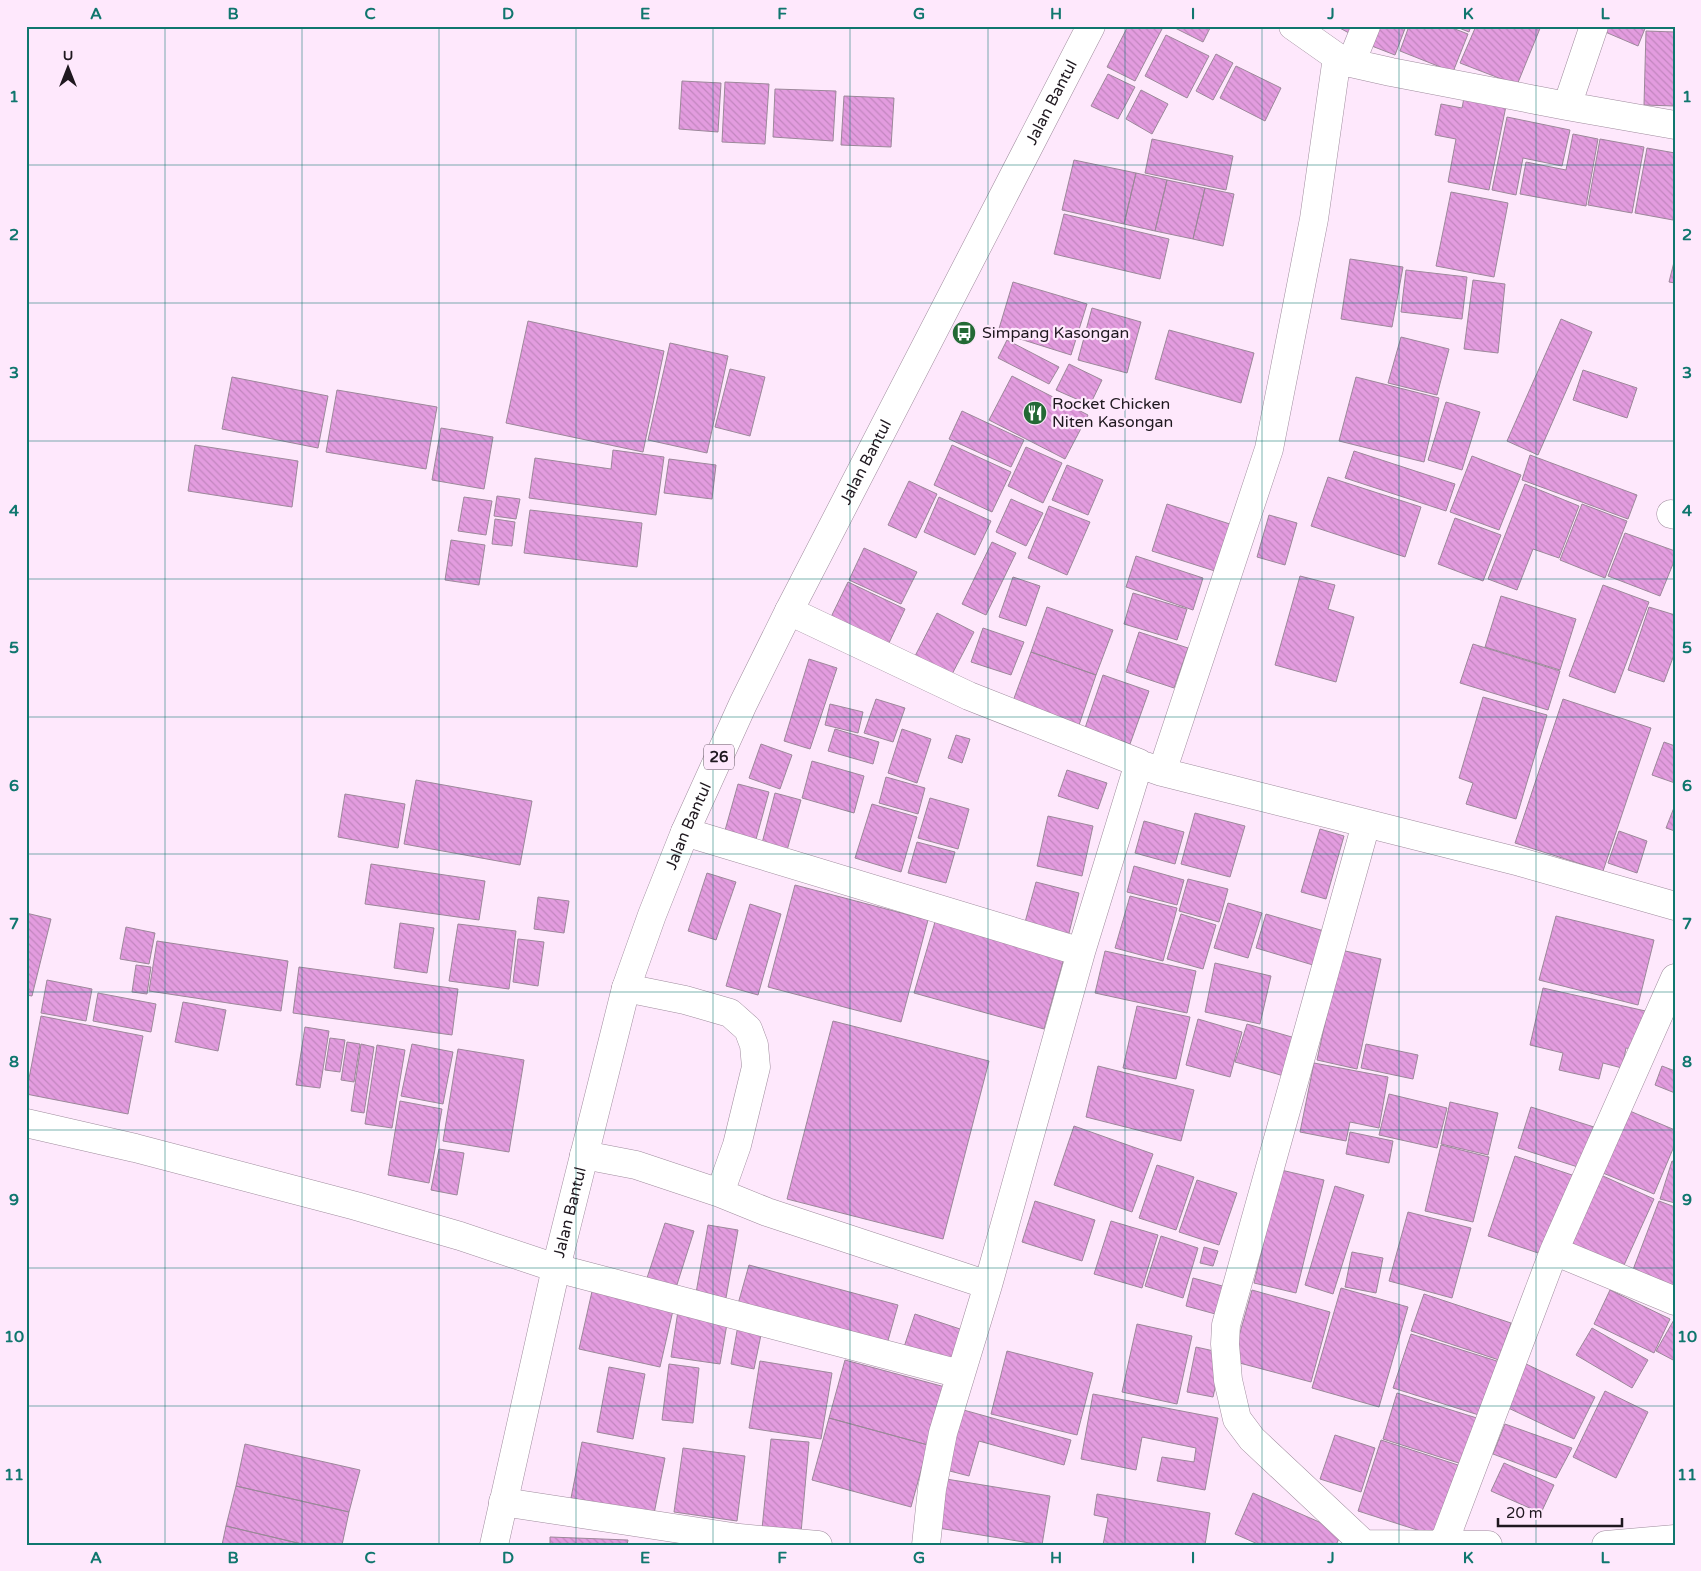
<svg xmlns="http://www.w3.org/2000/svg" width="1701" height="1571" viewBox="0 0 1701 1571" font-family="'Varela Round',sans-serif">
	<defs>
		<pattern id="building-back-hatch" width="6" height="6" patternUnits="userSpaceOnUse" patternTransform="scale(1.25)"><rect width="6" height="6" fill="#e39cdf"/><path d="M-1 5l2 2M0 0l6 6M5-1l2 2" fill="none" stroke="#c286bf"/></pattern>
	</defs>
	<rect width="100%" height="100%" fill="#fee8fc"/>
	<!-- building -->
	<path fill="url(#building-back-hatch)" stroke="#9c889a" d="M1128 26 1163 27 1135 81 1107 67Z
		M1171 26H1211L1203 42Z
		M1336 26H1352L1349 33Z
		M1370 26H1406L1395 55 1364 43Z
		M1409 26H1447L1468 34 1453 72 1400 51Z
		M1454 26H1471L1469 32Z
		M1476 26H1541L1517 85 1460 63Z
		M1605 26H1646L1638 46 1603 31Z
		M1646 31 1675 32V106L1644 105Z
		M1166 35 1209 56 1187 98 1145 76Z
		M1216 54 1233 63 1213 100 1196 91Z
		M1236 66 1281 88 1265 121 1220 98Z
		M1108 74 1135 87 1118 119 1091 106Z
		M682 81 721 83 718 132 679 129Z
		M725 82 769 84 765 144 722 142Z
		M775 89 836 91 833 141 773 137Z
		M1141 90 1168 104 1152 134 1126 119Z
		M1465 93 1507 101 1489 190 1448 182 1456 139 1435 135 1441 104 1462 108Z
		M844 96 894 98 891 147 841 145Z
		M1507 117 1570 130 1562 166 1523 158 1516 195 1492 190Z
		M1573 134 1598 139 1586 206 1520 194 1526 162 1566 170Z
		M1152 139 1233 156 1226 190 1145 173Z
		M1600 139 1644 147 1632 213 1588 205Z
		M1647 148 1675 153V210L1673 220 1635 213Z
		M1074 160 1136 173 1124 224 1062 210Z
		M1136 173 1167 180 1155 231 1124 224Z
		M1167 180 1205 188 1193 239 1155 231Z
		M1205 188 1234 194 1223 246 1193 239Z
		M1451 192 1508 203 1494 277 1436 266Z
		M1064 214 1169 239 1160 279 1054 254Z
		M1675 258V283L1669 282Z
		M1350 259 1403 267 1392 327 1341 319Z
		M1406 270 1467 277 1462 319 1401 312Z
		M1473 280 1505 284 1498 353 1464 349Z
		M1013 282 1087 304 1071 355 998 332Z
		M1092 308 1141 322 1127 373 1078 360Z
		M1561 319 1592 332 1538 455 1507 441Z
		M528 321 664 351 643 452 506 423Z
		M1169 330 1254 353 1241 403 1155 379Z
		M1401 337 1449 349 1437 395 1388 383Z
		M1007 340 1059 367 1049 384 998 358Z
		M670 343 728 356 707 453 648 440Z
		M1069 364 1102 380 1090 405 1056 390Z
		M730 369 765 377 750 436 715 427Z
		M1583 370 1637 388 1627 418 1573 400Z
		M1012 376 1088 415 1065 459 989 420Z
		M232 377 328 396 318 448 222 429Z
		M1356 377 1439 398 1424 462 1339 441Z
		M337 390 437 407 426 469 326 452Z
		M1446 402 1480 412 1462 470 1428 460Z
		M962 411 1024 440 1011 467 949 439Z
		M441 428 493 437 484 489 432 480Z
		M195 445 298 461 292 507 188 491Z
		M952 445 1011 472 992 512 934 485Z
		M1026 447 1062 463 1043 503 1008 486Z
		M613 450 664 457 656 515 529 498 535 458 611 469Z
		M1354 451 1455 484 1446 511 1345 478Z
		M1530 455 1637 495 1628 519 1522 480Z
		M1472 456 1521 475 1499 530 1450 512Z
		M669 459 716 465 712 499 664 493Z
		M1067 465 1103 480 1088 515 1052 500Z
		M1328 477 1421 507 1405 557 1311 526Z
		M909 481 937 494 916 538 888 525Z
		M1525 484 1579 506 1559 558 1533 549 1517 590 1488 579Z
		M497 496 520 499 516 519 494 516Z
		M464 497 492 501 486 535 458 531Z
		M939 497 991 521 975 555 924 532Z
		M1011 499 1043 513 1026 546 996 532Z
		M1167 504 1233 525 1218 572 1152 551Z
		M1582 504 1627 521 1605 578 1560 560Z
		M1049 506 1090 522 1067 575 1028 558Z
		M530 510 642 523 637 567 524 553Z
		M1269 515 1297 523 1285 565 1257 557Z
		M1455 518 1501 535 1483 581 1438 564Z
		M495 519 515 522 512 546 492 544Z
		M1625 533 1675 551V559L1660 596 1608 576Z
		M451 540 485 545 479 585 445 580Z
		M992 542 1016 553 986 615 962 604Z
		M864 548 917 572 901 604 849 580Z
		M1136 556 1203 578 1193 610 1126 587Z
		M1300 576 1335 585 1328 609 1354 617 1336 682 1275 665Z
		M1013 577 1040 586 1026 626 999 617Z
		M848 582 905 609 888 645 830 619Z
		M1603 585 1649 602 1615 693 1569 676Z
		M1133 593 1187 609 1177 640 1124 624Z
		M1501 596 1576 619 1560 670 1485 647Z
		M1047 607 1113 630 1096 675 1031 652Z
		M1649 607 1675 615V652L1664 682 1628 670Z
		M937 613 974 632 949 680 912 662Z
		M983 628 1024 642 1011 675 971 662Z
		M1139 632 1188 648 1174 688 1126 672Z
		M1473 644 1560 671 1548 710 1460 683Z
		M1031 652 1096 675 1079 725 1013 701Z
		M809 659 837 668 810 749 784 741Z
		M1103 675 1149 691 1130 744 1085 728Z
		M1483 697 1547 715 1516 819 1466 804 1473 783 1459 778Z
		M876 699 905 708 893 742 864 733Z
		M1563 699 1651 728 1603 871 1515 843Z
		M830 704 863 712 858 733 825 725Z
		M835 729 879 742 873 764 828 751Z
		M902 729 931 739 917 783 888 773Z
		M956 735 970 739 962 763 948 758Z
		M1664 742 1675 746V783L1652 775Z
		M761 744 792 755 780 789 749 778Z
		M812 761 864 776 854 813 802 798Z
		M1067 770 1107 783 1098 809 1058 796Z
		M886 777 925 788 918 814 879 803Z
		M416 780 532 801 520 865 404 844Z
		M738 784 769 792 755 843 724 834Z
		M775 793 801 800 786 854 761 847Z
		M345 794 405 804 398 848 338 837Z
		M930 798 969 809 958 849 918 838Z
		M872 804 917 817 901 872 855 858Z
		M1675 805V831L1666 828Z
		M1195 813 1245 826 1230 877 1181 864Z
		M1048 816 1093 826 1082 876 1037 866Z
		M1144 821 1184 832 1175 864 1135 853Z
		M1320 829 1344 836 1326 899 1301 892Z
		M1619 831 1647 841 1637 873 1608 863Z
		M917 842 955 852 946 883 908 873Z
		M371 864 485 881 479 920 365 904Z
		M1134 866 1184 880 1177 905 1127 892Z
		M707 873 736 882 716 940 688 931Z
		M1188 879 1228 889 1219 922 1179 911Z
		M1036 882 1079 893 1068 937 1024 926Z
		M795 885 928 920 901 1022 768 987Z
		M1130 896 1177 908 1163 961 1115 948Z
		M538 897 569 901 564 933 534 929Z
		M1228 903 1262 913 1248 958 1214 948Z
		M750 904 781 914 758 995 726 986Z
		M26 913 51 919 32 996 26 995Z
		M1181 914 1216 925 1203 969 1167 959Z
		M1266 914 1324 931 1313 965 1256 948Z
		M1556 916 1654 940 1638 1005 1539 980Z
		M935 922 1064 958 1044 1029 914 993Z
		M400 923 434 928 427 973 394 968Z
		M458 924 516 931 509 989 449 981Z
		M126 927 155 933 149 964 120 959Z
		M518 939 544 942 538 986 513 982Z
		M157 941 288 961 281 1011 149 991Z
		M1341 950 1381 959 1357 1069 1317 1060Z
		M1105 951 1196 971 1187 1013 1095 993Z
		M1215 963 1271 976 1260 1024 1205 1012Z
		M136 965 151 967 147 994 132 992Z
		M299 967 458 989 452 1035 293 1013Z
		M47 980 92 989 86 1021 41 1013Z
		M1543 988 1650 1012 1641 1051 1626 1048 1622 1068 1603 1063 1599 1079 1559 1070 1563 1053 1530 1045Z
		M98 993 156 1004 151 1032 93 1021Z
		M183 1002 226 1010 218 1051 175 1042Z
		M1137 1006 1190 1017 1176 1079 1123 1068Z
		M41 1016 143 1036 128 1114 26 1094Z
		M1198 1019 1242 1032 1230 1077 1186 1065Z
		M833 1021 989 1061 943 1239 787 1199Z
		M1247 1024 1302 1040 1291 1078 1235 1062Z
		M305 1027 329 1031 320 1088 296 1085Z
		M330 1038 345 1040 340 1072 325 1070Z
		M347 1042 360 1044 354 1082 341 1080Z
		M361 1044 374 1047 364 1113 351 1111Z
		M412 1044 453 1052 443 1104 401 1096Z
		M1366 1044 1418 1055 1413 1079 1361 1068Z
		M377 1045 405 1050 392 1128 365 1124Z
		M458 1049 524 1060 509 1152 443 1141Z
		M1314 1063 1388 1077 1379 1128 1350 1122 1346 1141 1300 1132Z
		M1098 1066 1194 1090 1181 1141 1086 1117Z
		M1662 1066 1675 1071V1093L1655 1085Z
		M1389 1094 1447 1108 1437 1148 1379 1135Z
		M400 1101 442 1109 429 1183 388 1175Z
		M1450 1102 1498 1113 1488 1155 1441 1144Z
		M1531 1107 1594 1127 1581 1168 1518 1148Z
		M1625 1109 1675 1130V1144L1654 1194 1598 1171Z
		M1074 1126 1153 1154 1132 1212 1054 1185Z
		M1350 1132 1393 1141 1389 1163 1346 1154Z
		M1441 1145 1489 1157 1473 1222 1425 1211Z
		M439 1149 464 1153 457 1195 431 1190Z
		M1515 1156 1575 1176 1547 1256 1488 1236Z
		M1672 1161 1675 1162V1203L1660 1199Z
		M1157 1165 1194 1177 1176 1230 1139 1218Z
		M1281 1170 1324 1180 1296 1293 1254 1283Z
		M1592 1171 1654 1199 1620 1274 1558 1247Z
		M1197 1180 1237 1193 1219 1245 1179 1232Z
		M1335 1186 1364 1195 1333 1294 1305 1285Z
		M1035 1201 1095 1220 1082 1261 1022 1242Z
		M1659 1201 1675 1207V1291L1631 1275Z
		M1408 1212 1471 1228 1452 1298 1389 1281Z
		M1111 1221 1158 1235 1142 1288 1094 1274Z
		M665 1223 694 1231 675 1291 646 1281Z
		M708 1225 738 1230 726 1298 696 1293Z
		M1161 1236 1198 1248 1183 1298 1145 1286Z
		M1204 1247 1218 1251 1213 1266 1200 1263Z
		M1352 1252 1383 1258 1376 1293 1345 1287Z
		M749 1265 898 1305 887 1344 738 1304Z
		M1193 1278 1226 1287 1219 1315 1186 1306Z
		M593 1287 674 1306 660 1367 579 1349Z
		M1341 1288 1408 1307 1379 1407 1312 1388Z
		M1252 1290 1330 1312 1311 1382 1232 1361Z
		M1610 1290 1670 1319 1654 1353 1594 1324Z
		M1424 1294 1511 1323 1499 1360 1411 1331Z
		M678 1311 728 1318 720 1364 671 1357Z
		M915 1314 963 1330 952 1364 904 1347Z
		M1675 1318V1361L1656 1351Z
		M739 1320 763 1325 754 1369 731 1364Z
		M1137 1324 1192 1336 1177 1404 1122 1392Z
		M1592 1328 1648 1360 1632 1388 1576 1355Z
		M1411 1334 1500 1362 1482 1416 1393 1388Z
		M1196 1347 1223 1353 1213 1397 1187 1392Z
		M1007 1351 1093 1373 1077 1435 991 1414Z
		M845 1360 945 1387 928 1445 829 1418Z
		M760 1361 832 1373 821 1439 749 1428Z
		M1524 1363 1595 1397 1574 1439 1504 1406Z
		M669 1364 699 1368 693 1423 662 1420Z
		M609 1367 645 1374 633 1439 597 1432Z
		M1605 1391 1648 1412 1616 1478 1573 1457Z
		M1397 1393 1480 1419 1465 1465 1383 1439Z
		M1093 1394 1218 1418 1205 1490 1157 1481 1162 1457 1194 1462 1196 1448 1142 1437 1136 1470 1081 1459Z
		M960 1409 1071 1440 1064 1465 979 1441 969 1476 942 1469Z
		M829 1418 928 1445 911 1507 812 1480Z
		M1505 1424 1572 1448 1556 1478 1493 1454Z
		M1335 1435 1375 1448 1361 1492 1320 1479Z
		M771 1439 809 1442 801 1533 762 1529Z
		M1381 1440 1458 1465 1436 1536 1358 1511Z
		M582 1442 665 1458 654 1514 571 1498Z
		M245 1444 360 1470 349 1512 236 1486Z
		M683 1448 745 1456 737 1521 674 1512Z
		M1504 1463 1554 1485 1541 1513 1491 1491Z
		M940 1478 1050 1496 1042 1545 932 1527Z
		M236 1486 349 1512 342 1545H306L226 1526Z
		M1253 1493 1342 1532 1336 1545H1260L1235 1534Z
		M1097 1494 1210 1513 1205 1545H1103L1108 1518 1094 1515Z
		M226 1526 306 1545H222Z
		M550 1537 628 1540 627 1545H550Z"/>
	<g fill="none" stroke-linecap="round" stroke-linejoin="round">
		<!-- minor casing -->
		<g stroke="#9f8c9d" stroke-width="29">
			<path id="minor" d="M1293 26 1337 57 1351 63 1391 72 1567 106 1675 125
				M1351 63 1366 26
				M1567 106 1594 26
				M1671 514 1675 515
				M789 611 969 696 1139 763 1081 952 988 1285 943 1433 932 1489 926 1545
				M1145 766 1162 772 1520 862 1675 906
				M1162 772 1269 449 1314 219 1337 57
				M1366 824 1226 1325 1225 1344 1228 1380 1237 1419 1252 1439 1364 1544 1488 1545
				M685 832 1081 952
				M626 988 685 1000 730 1013 748 1029 754 1045 756 1067 737 1145 720 1193 767 1212 988 1285
				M26 1123 135 1148 356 1206 460 1236 556 1268 960 1374
				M584 1155 636 1165 720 1193
				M1554 1251 1675 1301
				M503 1502 739 1538 818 1545
				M1443 1545 1554 1251 1675 978
				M1606 1545 1675 1539"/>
		</g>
		<!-- major casing -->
		<g stroke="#9f8c9d" stroke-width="29">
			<g id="major">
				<path id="s1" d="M494 1545 556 1268 626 988 652 915 685 832 743 704 789 611 1091 26"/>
			</g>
		</g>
		<!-- minor -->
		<use href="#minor" stroke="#fff" stroke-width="28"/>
		<!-- major -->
		<use href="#major" stroke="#fff" stroke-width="28"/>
	</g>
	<!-- grid -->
	<path fill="none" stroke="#0f766e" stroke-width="1" stroke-opacity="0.55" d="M165 26V1545M302 26V1545M439 26V1545M576 26V1545M713 26V1545M850 26V1545M988 26V1545M1125 26V1545M1262 26V1545M1399 26V1545M1536 26V1545M26 165H1675M26 303H1675M26 441H1675M26 579H1675M26 717H1675M26 854H1675M26 992H1675M26 1130H1675M26 1268H1675M26 1406H1675"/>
	<!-- icons -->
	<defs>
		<g id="bus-disc" transform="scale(1.25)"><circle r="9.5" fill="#236935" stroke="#fee8fc"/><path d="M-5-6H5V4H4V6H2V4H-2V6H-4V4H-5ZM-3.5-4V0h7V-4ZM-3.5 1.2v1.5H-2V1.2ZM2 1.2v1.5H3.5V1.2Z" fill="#fff"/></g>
		<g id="restaurant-disc" transform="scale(1.25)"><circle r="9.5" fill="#236935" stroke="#fee8fc"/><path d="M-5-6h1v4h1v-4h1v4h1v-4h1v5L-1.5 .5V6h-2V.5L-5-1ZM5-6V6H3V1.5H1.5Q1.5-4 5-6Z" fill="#fff"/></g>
	</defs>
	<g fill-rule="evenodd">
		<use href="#bus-disc" x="964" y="333"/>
		<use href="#restaurant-disc" x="1035" y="413"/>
	</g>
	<g text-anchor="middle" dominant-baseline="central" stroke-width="4.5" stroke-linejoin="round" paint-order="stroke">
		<!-- shield labels -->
		<rect fill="#fee8fc" stroke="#625661" stroke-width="1" x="704" y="744.5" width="30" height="25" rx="4"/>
		<g font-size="15" font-weight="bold" fill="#1f181f">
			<text x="719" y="757">26</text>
		</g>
		<!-- street labels -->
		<g font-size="16" fill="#1f181f" stroke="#fee8fc">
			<text stroke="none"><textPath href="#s1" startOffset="1556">Jalan Bantul</textPath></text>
			<text stroke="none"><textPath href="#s1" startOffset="1151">Jalan Bantul</textPath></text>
			<text stroke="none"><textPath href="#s1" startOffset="746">Jalan Bantul</textPath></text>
			<text stroke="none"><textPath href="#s1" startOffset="341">Jalan Bantul</textPath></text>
		</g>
		<!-- poi labels -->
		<g font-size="16" fill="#1f181f" stroke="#fee8fc" text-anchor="start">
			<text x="982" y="333">Simpang Kasongan</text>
			<text x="1052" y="404">Rocket Chicken<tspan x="1052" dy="18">Niten Kasongan</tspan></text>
		</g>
	</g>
	<!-- border -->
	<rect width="1701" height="1571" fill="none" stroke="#fee8fc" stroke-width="55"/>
	<!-- north arrow -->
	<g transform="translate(68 68)" stroke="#fee8fc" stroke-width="4" paint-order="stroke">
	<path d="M0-4L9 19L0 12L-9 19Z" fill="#1f181f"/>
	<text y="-8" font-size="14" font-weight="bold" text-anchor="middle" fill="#1f181f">U</text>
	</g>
	<!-- scale -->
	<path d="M1498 1518v8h124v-8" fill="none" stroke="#1f181f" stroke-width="2.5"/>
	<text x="1506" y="1518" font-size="15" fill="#1f181f" stroke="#fee8fc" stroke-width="4" paint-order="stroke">20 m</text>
	<rect x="28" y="28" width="1646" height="1516" fill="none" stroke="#0f766e" stroke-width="2"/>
	<g font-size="16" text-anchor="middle" font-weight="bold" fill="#0f766e">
		<text x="96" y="19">A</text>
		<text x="233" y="19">B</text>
		<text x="370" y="19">C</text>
		<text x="508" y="19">D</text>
		<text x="645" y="19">E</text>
		<text x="782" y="19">F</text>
		<text x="919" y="19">G</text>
		<text x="1056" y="19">H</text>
		<text x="1193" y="19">I</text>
		<text x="1331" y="19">J</text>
		<text x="1468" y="19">K</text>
		<text x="1605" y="19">L</text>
		<text x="14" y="102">1</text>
		<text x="1687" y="102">1</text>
		<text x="14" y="240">2</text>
		<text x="1687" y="240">2</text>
		<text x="14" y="378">3</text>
		<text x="1687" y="378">3</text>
		<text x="14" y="516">4</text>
		<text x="1687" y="516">4</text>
		<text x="14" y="653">5</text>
		<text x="1687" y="653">5</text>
		<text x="14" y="791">6</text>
		<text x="1687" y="791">6</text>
		<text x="14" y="929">7</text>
		<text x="1687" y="929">7</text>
		<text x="14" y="1067">8</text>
		<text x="1687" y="1067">8</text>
		<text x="14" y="1205">9</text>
		<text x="1687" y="1205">9</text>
		<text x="14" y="1342">10</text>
		<text x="1687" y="1342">10</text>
		<text x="14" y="1480">11</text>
		<text x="1687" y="1480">11</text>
		<text x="96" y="1563">A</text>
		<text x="233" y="1563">B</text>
		<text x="370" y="1563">C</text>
		<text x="508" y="1563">D</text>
		<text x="645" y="1563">E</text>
		<text x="782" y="1563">F</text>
		<text x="919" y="1563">G</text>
		<text x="1056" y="1563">H</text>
		<text x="1193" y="1563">I</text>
		<text x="1331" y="1563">J</text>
		<text x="1468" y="1563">K</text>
		<text x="1605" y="1563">L</text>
	</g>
</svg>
